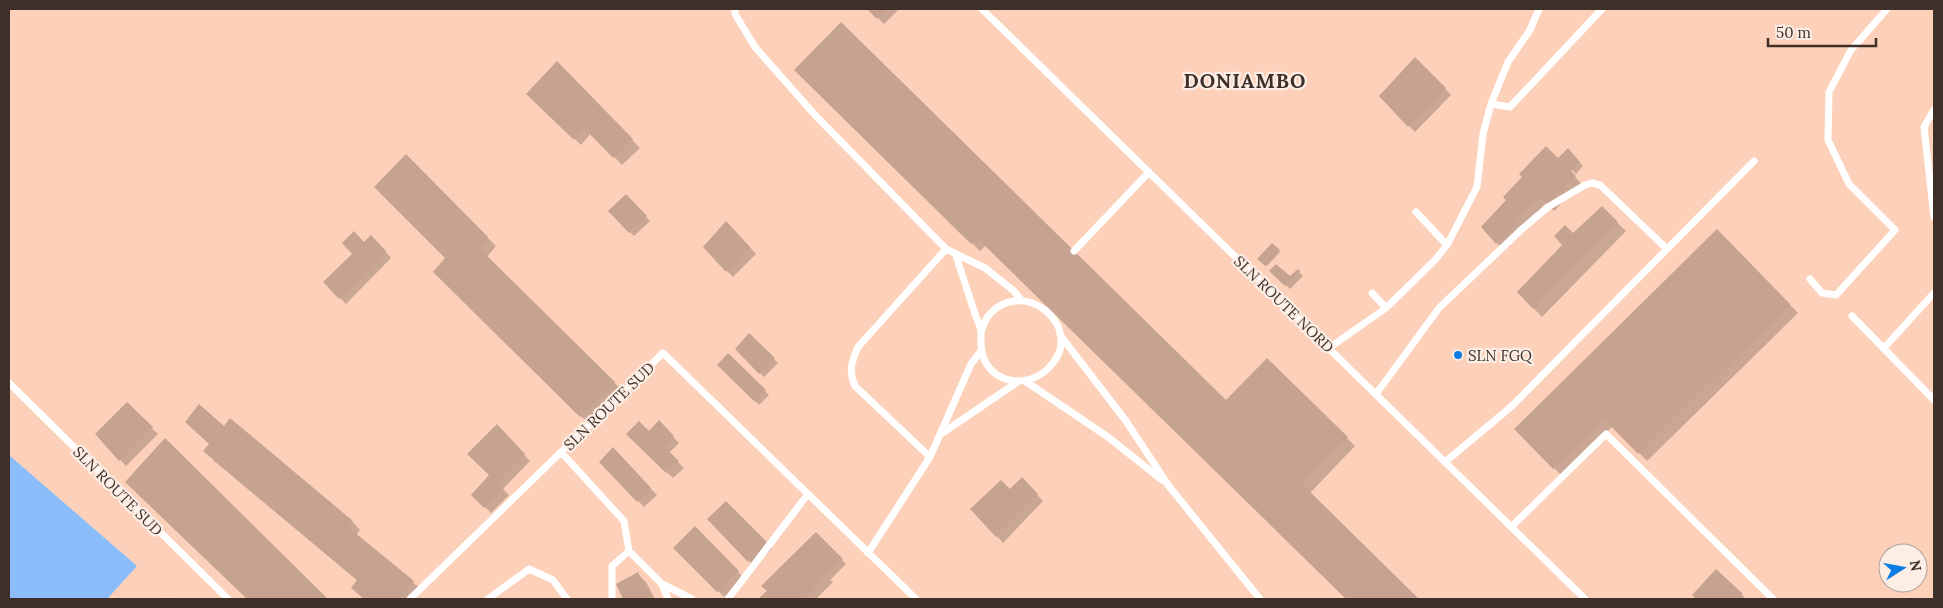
<svg xmlns="http://www.w3.org/2000/svg" width="1943" height="608" viewBox="0 0 1943 608" font-family="Lora,serif">
	<rect width="100%" height="100%" fill="#faddcc"/>
	<!-- built -->
	<path fill="#fdd1b9" fill-rule="evenodd" d="M9 9H1934V599H171L168 596 165 599H107L137 566 9 455ZM1888 553H1918V583H1888Z"/>
	<!-- water -->
	<path fill="#8abdfa" d="M9 455 137 566 107 599H9Z"/>
	<!-- shadow -->
	<path fill="#0003" d="M869 9H899L884 24Z
		M1415 59 1451 95 1415 132 1380 96Z
		M557 62 640 148 622 165 591 133 581 145 528 94Z
		M796 70 1226 401 1267 359 1355 446 1310 493 1418 599H1347L986 245 980 251Z
		M1572 154 1583 166 1576 174 1568 166 1566 168 1581 183 1554 211 1546 203 1503 249 1497 243 1558 160Z
		M406 156 496 246 487 257 623 391 589 424 435 272 447 258Z
		M626 196 650 221 634 236 610 212Z
		M1602 208 1626 231 1542 317 1518 292 1573 235Z
		M732 228 756 254 733 277 704 247Z
		M1717 230 1798 313 1647 461 1613 426 1562 476 1516 429Z
		M378 243 391 258 346 304 324 282Z
		M1272 245 1280 252 1267 266 1259 258Z
		M1271 271 1290 278 1298 271 1303 276 1290 289Z
		M749 335 778 363 764 377 736 349Z
		M728 355 769 395 759 405 719 365Z
		M127 404 158 434 126 466 97 434Z
		M659 422 679 443 669 453 684 468 673 478 627 435 650 433Z
		M497 426 530 461 503 489 509 495 491 513 473 495 491 475Z
		M224 428 352 521 360 530 356 535 422 590 414 599H364L361 596 352 588 358 581 213 460Z
		M166 440 326 599H248L135 490Z
		M613 449 657 495 644 507 601 462Z
		M1022 479 1043 501 1003 543 972 509 1010 491Z
		M726 503 772 549 755 567 709 519Z
		M695 528 744 578 724 597 675 548Z
		M816 534 846 564 830 580 833 582 816 599H760Z
		M1716 570 1746 599H1698L1694 595Z
		M637 574 646 582 655 599H625L617 585Z"/>
	<!-- building -->
	<path fill="#c6a390" d="M867 9H886L877 19Z
		M841 22 1226 400 1267 358 1348 437 1302 484 1419 599H1346L977 238 971 244 794 70Z
		M1415 57 1446 88 1408 127 1379 96Z
		M557 61 633 139 613 158 584 128 574 140 526 94Z
		M1546 146 1558 158 1568 148 1580 162 1571 171 1576 176 1547 206 1540 197 1496 244 1481 227 1506 200 1503 197 1522 177 1519 174Z
		M406 154 488 237 479 248 615 382 580 417 433 272 445 258 374 187Z
		M626 194 647 216 629 233 608 211Z
		M1602 206 1618 222 1533 309 1517 292 1562 245 1554 236 1565 225 1573 233Z
		M726 221 750 247 726 272 703 247Z
		M1717 229 1790 304 1638 454 1604 419 1553 469 1514 429Z
		M354 231 364 242 371 235 386 251 339 299 323 282 352 254 342 243Z
		M1272 243 1280 250 1265 266 1257 259Z
		M1276 264 1290 276 1298 269 1300 271 1285 286 1269 271Z
		M749 333 775 358 759 374 735 349Z
		M728 353 766 390 755 402 717 365Z
		M127 402 153 427 119 461 95 434Z
		M199 404 224 426 230 418 353 521 348 527 414 581 400 599H364L351 588 357 580 203 451 209 444 185 422Z
		M659 420 674 436 664 447 679 461 666 473 626 434 639 421 649 431Z
		M497 424 525 454 498 483 504 488 484 508 471 495 489 475 467 454Z
		M165 438 328 599H247L125 482Z
		M613 447 651 488 637 502 599 462Z
		M1022 477 1038 494 996 537 970 509 1001 480 1010 489Z
		M726 501 767 542 748 562 707 519Z
		M695 526 739 571 717 592 673 548Z
		M816 532 843 559 804 599H758L767 591 761 586Z
		M1716 569 1743 594 1737 599H1696L1692 595Z
		M638 572 652 599H623L616 584Z"/>
	<g fill="none" stroke-linecap="round" stroke-linejoin="round">
		<!-- service -->
		<path stroke="#fff" stroke-width="7" d="M735 9V14L755 47 815 115 946 249 985 268 1014 291 1021 300
			M982 9 1585 599
			M1491 104 1510 107 1602 9
			M1934 110 1924 127 1934 217
			M1416 212 1447 245
			M1074 251 1149 172
			M956 256C962 274 968 292 974 311 976 317 980 325 981 332 981 342 980 349 984 359 997 388 1035 387 1053 363 1083 325 1023 276 989 315 985 319 983 327 981 332
			M1810 279 1822 293 1836 295 1895 230 1849 184 1828 140 1829 92 1851 50 1887 9
			M1372 293 1386 308
			M1852 316 1934 400
			M1060 335 1126 421 1168 485 1260 599
			M1329 348 1386 308 1435 260 1447 245 1477 187 1483 134 1491 104 1508 62 1530 30 1539 9
			M1884 348 1934 293
			M1025 381 1108 437 1162 480
			M9 383 228 599
			M1376 394 1439 308 1521 230 1548 207 1585 185 1592 183 1600 185 1667 249
			M941 434 1019 381
			M561 452 624 521 629 551 662 584 668 599
			M930 457 855 386C848 371 852 361 858 347L946 249
			M1445 462 1512 406 1754 161
			M1511 527 1606 434 1773 599
			M868 553 930 457 971 364 981 351
			M662 584 692 599
			M410 599 663 353 916 599
			M488 599 529 569 553 580 567 599
			M612 599V566L629 551
			M728 599 808 494"/>
	</g>
	<!-- markers -->
	<circle fill="#0b7ce3" stroke="#fcede5" stroke-width="2" cx="1458" cy="355" r="5"/>
	<g text-anchor="middle" dominant-baseline="central" stroke-width="4.5" stroke-linejoin="round" paint-order="stroke">
		<!-- street labels -->
		<g font-size="15" fill="#3e3028" stroke="#fcede5">
			<text transform="translate(1284 304) rotate(44)">SLN ROUTE NORD</text>
			<text transform="translate(609 406) rotate(-44)">SLN ROUTE SUD</text>
			<text transform="translate(118 491) rotate(45)">SLN ROUTE SUD</text>
		</g>
		<!-- poi labels -->
		<g font-size="15" fill="#3e3028" stroke="#fcede5" text-anchor="start">
			<text x="1468" y="355">SLN FGQ</text>
		</g>
		<!-- district labels -->
		<g font-size="20" font-weight="bold" letter-spacing="1" fill="#3e3028" stroke="#fcede5">
			<text x="1245" y="80">DONIAMBO</text>
		</g>
	</g>
	<!-- border -->
	<rect width="1943" height="608" fill="none" stroke="#3e3028" stroke-width="20"/>
	<!-- north arrow -->
	<g transform="translate(1903 568) rotate(79)"><circle r="24" fill="#fcede5" stroke="#b0a199"/>
	<path d="M0-4L9 19L0 12L-9 19Z" fill="#0b7ce3"/>
	<text y="-8" font-size="14" font-weight="bold" text-anchor="middle" fill="#3e3028">N</text>
	</g>
	<!-- scale -->
	<path d="M1768 38v8h108v-8" fill="none" stroke="#3e3028" stroke-width="2.5"/>
	<text x="1776" y="38" font-size="15" fill="#3e3028" stroke="#fcede5" stroke-width="4" paint-order="stroke">50 m</text>
</svg>
